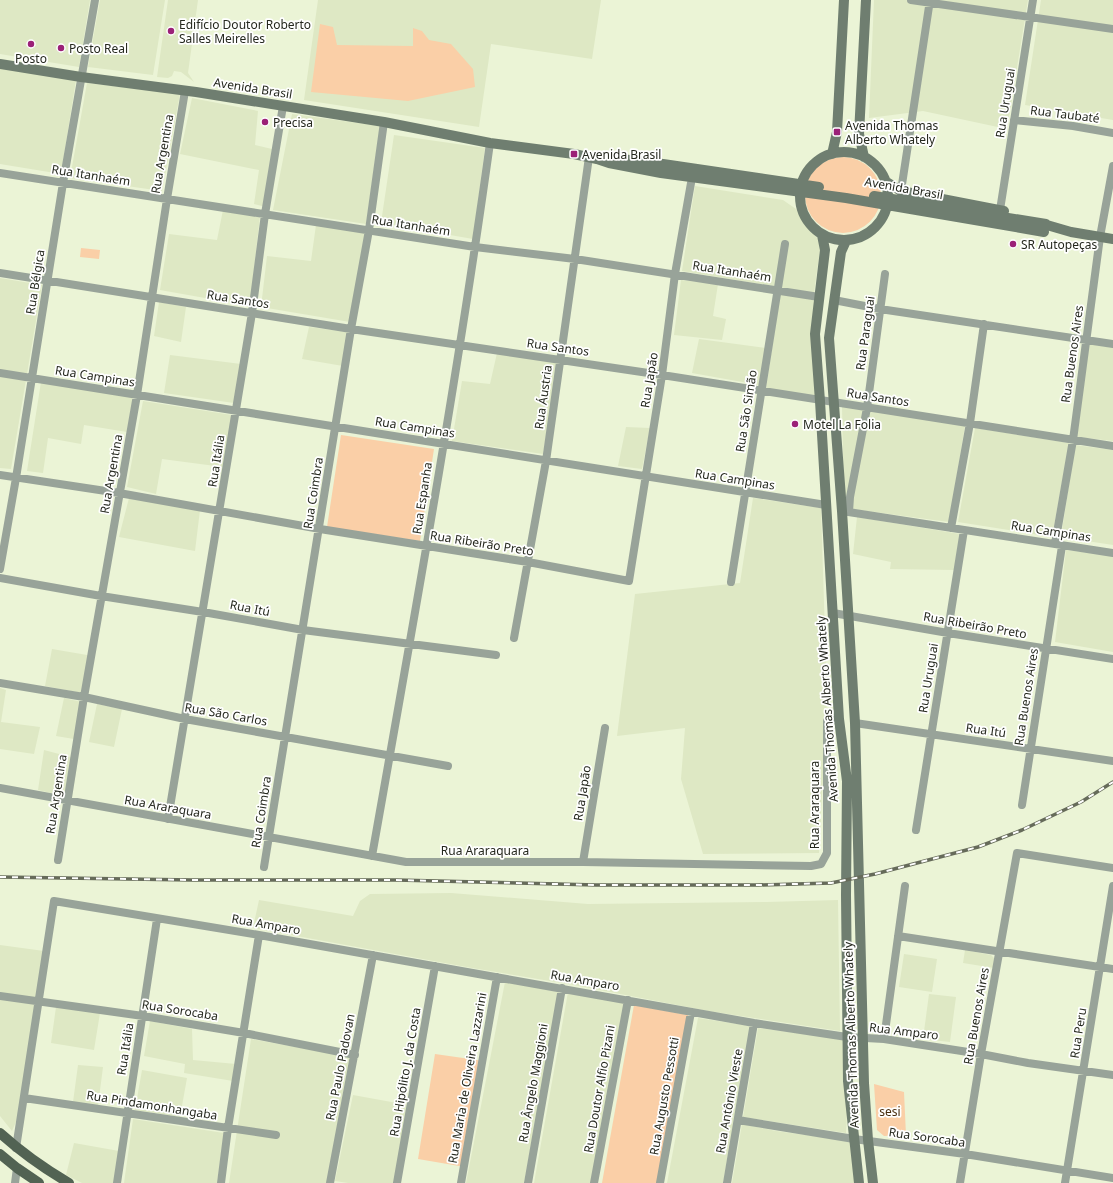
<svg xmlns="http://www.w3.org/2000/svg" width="1113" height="1183" viewBox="0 0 1113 1183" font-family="'Noto Sans',sans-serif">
	<rect width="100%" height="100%" fill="#ebf4d6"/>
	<!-- built -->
	<path fill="#dee8c4" d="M0 0H90L79 67 0 54Z
		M100 0H165L153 75 88 67Z
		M168 0H198L188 73 194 82 181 72 174 71 172 76 168 78 157 77Z
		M318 0H601L592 59 491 44 479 127 304 100Z
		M874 0H1028L1007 129 923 111 869 118Z
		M1041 0H1113V120L1025 105Z
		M0 68 76 80 61 174 0 164Z
		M87 83 180 94 162 191 70 178Z
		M192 98 258 111 255 145 272 149 266 207 254 204 259 170 180 154Z
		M292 114 380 126 366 224 273 210Z
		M394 135 485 148 473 239 381 223Z
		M695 186 783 200 796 209 821 243 814 293 682 271Z
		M223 210 260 216 250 306 160 290 169 234 217 240Z
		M316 225 366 232 350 322 261 307 267 256 311 261Z
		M0 278 42 285 11 469 0 468Z
		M681 280 718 284 713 316 726 319 722 340 674 335Z
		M780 294 816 299 817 397 766 389Z
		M159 302 186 307 181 342 154 336Z
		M309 327 348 332 343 366 302 359Z
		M699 339 766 348 759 385 692 373Z
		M1089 344 1113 348V441L1077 437Z
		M497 353 558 362 543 454 452 441 462 381 490 384Z
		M170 355 241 364 234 403 164 393Z
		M41 382 133 396 127 432 84 425 81 444 48 438 43 473 27 471Z
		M143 401 232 415 223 467 162 459 156 494 127 487Z
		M842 406 965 426 949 522 844 508Z
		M626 427 650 428 642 469 618 466Z
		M975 428 1069 443 1052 537 958 522Z
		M1075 445 1113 450V545L1061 537Z
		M129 498 200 510 195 551 119 537Z
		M753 498 821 508 827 698 819 853 703 854 681 779 685 728 617 736 635 594 740 583Z
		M857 517 960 534 954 570 890 569 891 562 853 554Z
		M1066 550 1113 556V652L1055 642Z
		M52 649 93 656 87 694 45 686Z
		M0 688 6 690 1 722 40 727 34 754 0 749Z
		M64 698 86 703 80 740 56 736Z
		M97 704 122 709 114 747 89 742Z
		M44 750 78 759 72 798 38 790Z
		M451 893 588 904 767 902 838 900 840 1031 708 1011 574 985 472 968 253 928 259 900 353 916 360 901 370 894Z
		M0 945 44 951 18 1117 12 1131 0 1116Z
		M965 950 991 955 995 959 994 968 963 963Z
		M904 954 937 959 932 992 899 987Z
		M505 982 559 992 524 1183H466Z
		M568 992 625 1002 592 1183H534Z
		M929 994 956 997 950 1042 923 1039Z
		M56 1007 100 1013 94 1050 51 1043Z
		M698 1018 751 1026 723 1183H667Z
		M150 1021 192 1029 193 1060 236 1064 233 1081 184 1073 185 1064 144 1056Z
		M758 1028 843 1039 847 1112 846 1133 743 1117Z
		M251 1039 350 1057 327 1183H229Z
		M78 1065 103 1067 98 1106 73 1102Z
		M142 1070 187 1078 180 1117 135 1110Z
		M353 1095 408 1105 394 1183H348L335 1181Z
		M133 1119 224 1133 217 1183H124Z
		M742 1124 776 1131 850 1141 855 1183H732Z
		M74 1143 119 1151 114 1183H82L66 1175Z"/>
	<!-- green -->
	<path fill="#facfa7" d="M320 24 333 27 337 45 413 46V28L422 31 429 40 451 44 473 69 475 87 408 101 311 92Z
		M805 195a38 38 0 1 1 76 0a38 38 0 1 1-76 0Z
		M81 248 100 250 99 259 80 257Z
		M341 435 434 449 420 541 327 527Z
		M634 1005 688 1015 657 1183H602Z
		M435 1054 484 1061 465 1167 418 1159Z
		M874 1084 904 1092 906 1135 884 1136 877 1130Z"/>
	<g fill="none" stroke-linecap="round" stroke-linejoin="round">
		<!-- street -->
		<path stroke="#98a399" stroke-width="8" d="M911 0 1113 29
			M1014 120 1073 126 1113 133
			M0 173 475 247 575 259 819 297
			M901 191 930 0
			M1000 210 1033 0
			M0 273 351 329 662 375 1113 446
			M834 300 880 309 1113 344
			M0 373 826 505
			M0 475 119 493 320 529 528 562 629 581 662 375 675 274 691 183
			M842 511 1113 553
			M849 512 850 497 867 408 885 274
			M951 528 970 423 984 324
			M1055 544 1073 440 1100 237 1113 166
			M0 569 16 478 63 183 95 0
			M0 578 101 596 203 612 303 630 496 655
			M731 582 785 244
			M833 613 948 633 1113 659
			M514 638 546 461 589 157
			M0 683 84 697 185 719 448 766
			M855 723 1113 761
			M0 788 406 862H583L811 866 821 864 827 853V721L839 719
			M1022 805 1062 546
			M168 819 252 313 265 214 283 106
			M916 830 964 530
			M372 856C414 619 457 381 490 143
			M58 860 84 697 137 395 167 199 185 91
			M583 862 605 728
			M264 867 351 329 369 230 384 122
			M898 936 1113 969
			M0 996 143 1016 244 1033 355 1055
			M884 1039 905 886
			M24 1098 276 1135
			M738 1120 854 1139 965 1154 1113 1178
			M16 1148 54 901 259 935 754 1023 847 1037 884 1039 981 1054 1028 1063 1113 1075
			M15 1183 17 1168
			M117 1183 157 919
			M221 1183 228 1128 259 935
			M330 1183 373 955
			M397 1183 435 966
			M461 1183 497 977
			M528 1183 562 988
			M594 1183 628 1000
			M660 1183 691 1012
			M727 1183 754 1023
			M960 1183 981 1054 1017 853 1113 868
			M1065 1183 1113 886"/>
		<!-- secondary -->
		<path stroke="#6f7e70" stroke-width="10" d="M0 64 81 77 196 92 384 122 490 143 574 154 597 159 609 163 661 173 846 198 1044 232
			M800 196a44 44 0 1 1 88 0a44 44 0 1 1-88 0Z
			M832 154 837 132 844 0
			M864 157 859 134 866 0
			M613 158 663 164 819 187
			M885 181 901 191 1004 211
			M874 196 1046 224
			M1040 223 1071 232 1113 239
			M822 235 825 250 815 334 820 401 839 719 847 781 846 895 848 1081 859 1183
			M846 241 841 252 829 338 842 511 855 723 864 1083 868 1140 873 1183"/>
		<!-- primary -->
		<path stroke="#526353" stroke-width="10" d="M0 1133C21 1152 45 1169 69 1183
			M0 1154 17 1168 39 1183"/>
		<!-- rail casing -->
		<g stroke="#666b5a" stroke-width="3.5">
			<path id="rail" d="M0 877 192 880H396L596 885H758L831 883 875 874 978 847 1022 830 1081 802 1113 782"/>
		</g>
		<!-- rail -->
		<use href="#rail" stroke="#fff" stroke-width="2" stroke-dasharray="6" stroke-linecap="butt"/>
	</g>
	<!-- markers -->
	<g fill="#9b2077" stroke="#fff" stroke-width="1.5">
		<circle cx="171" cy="31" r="4"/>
		<circle cx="31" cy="44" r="4"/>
		<circle cx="61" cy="48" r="4"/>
		<circle cx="265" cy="122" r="4"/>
		<rect x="833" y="128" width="8" height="8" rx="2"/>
		<rect x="570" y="150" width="8" height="8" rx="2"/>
		<circle cx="1013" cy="244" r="4"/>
		<circle cx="795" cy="424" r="4"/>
	</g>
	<g text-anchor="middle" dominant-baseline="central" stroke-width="3.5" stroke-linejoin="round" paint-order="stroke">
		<!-- poi labels -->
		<g font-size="12" fill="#25281e" stroke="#fff" text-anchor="start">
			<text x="179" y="24">Edifício Doutor Roberto<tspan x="179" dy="14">Salles Meirelles</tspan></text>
			<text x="69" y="48">Posto Real</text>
			<text x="31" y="58" text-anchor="middle">Posto</text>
			<text x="273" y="122">Precisa</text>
			<text x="845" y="125">Avenida Thomas<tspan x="845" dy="14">Alberto Whately</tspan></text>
			<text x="582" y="154">Avenida Brasil</text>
			<text x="1021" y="244">SR Autopeças</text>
			<text x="803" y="424">Motel La Folia</text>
		</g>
		<!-- street labels -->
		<g font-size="12" fill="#25281e" stroke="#fff">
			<text transform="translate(253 88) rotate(9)">Avenida Brasil</text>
			<text transform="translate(1005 103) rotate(-81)">Rua Uruguai</text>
			<text transform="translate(1065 114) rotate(7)">Rua Taubaté</text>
			<text transform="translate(162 154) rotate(-80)">Rua Argentina</text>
			<text transform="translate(91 175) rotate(9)">Rua Itanhaém</text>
			<text transform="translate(904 188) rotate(10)">Avenida Brasil</text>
			<text transform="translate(411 225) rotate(9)">Rua Itanhaém</text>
			<text transform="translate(732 271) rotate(9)">Rua Itanhaém</text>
			<text transform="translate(35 282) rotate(-81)">Rua Bélgica</text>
			<text transform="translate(238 299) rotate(9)">Rua Santos</text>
			<text transform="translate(865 333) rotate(-82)">Rua Paraguai</text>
			<text transform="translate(558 347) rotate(8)">Rua Santos</text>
			<text transform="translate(1072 354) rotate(-82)">Rua Buenos Aires</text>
			<text transform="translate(95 376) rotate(9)">Rua Campinas</text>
			<text transform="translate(649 380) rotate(-81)">Rua Japão</text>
			<text transform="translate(543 397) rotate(-82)">Rua Áustria</text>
			<text transform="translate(878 397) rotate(9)">Rua Santos</text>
			<text transform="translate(746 411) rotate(-81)">Rua São Simão</text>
			<text transform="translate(415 427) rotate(9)">Rua Campinas</text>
			<text transform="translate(216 461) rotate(-81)">Rua Itália</text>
			<text transform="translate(111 474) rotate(-80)">Rua Argentina</text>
			<text transform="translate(735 479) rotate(9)">Rua Campinas</text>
			<text transform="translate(313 493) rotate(-81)">Rua Coimbra</text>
			<text transform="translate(422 498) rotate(-81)">Rua Espanha</text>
			<text transform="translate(1051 531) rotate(9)">Rua Campinas</text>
			<text transform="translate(482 543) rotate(9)">Rua Ribeirão Preto</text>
			<text transform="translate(250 608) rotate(11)">Rua Itú</text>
			<text transform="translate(975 625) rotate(10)">Rua Ribeirão Preto</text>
			<text transform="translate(928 678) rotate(-81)">Rua Uruguai</text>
			<text transform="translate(1026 697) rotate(-81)">Rua Buenos Aires</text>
			<text transform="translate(827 709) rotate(-94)">Avenida Thomas Alberto Whately</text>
			<text transform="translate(226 714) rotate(10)">Rua São Carlos</text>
			<text transform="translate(986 730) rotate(8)">Rua Itú</text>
			<text transform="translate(582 793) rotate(-81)">Rua Japão</text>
			<text transform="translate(56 794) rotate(-81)">Rua Argentina</text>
			<text transform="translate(814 805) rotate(-90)">Rua Araraquara</text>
			<text transform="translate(168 807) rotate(10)">Rua Araraquara</text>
			<text transform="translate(261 812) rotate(-81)">Rua Coimbra</text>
			<text x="485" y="850">Rua Araraquara</text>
			<text transform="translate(266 924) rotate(10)">Rua Amparo</text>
			<text transform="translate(585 980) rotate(10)">Rua Amparo</text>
			<text transform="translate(180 1010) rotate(9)">Rua Sorocaba</text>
			<text transform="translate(976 1016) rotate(-80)">Rua Buenos Aires</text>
			<text transform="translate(904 1031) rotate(7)">Rua Amparo</text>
			<text transform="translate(1078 1033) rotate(-81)">Rua Peru</text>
			<text transform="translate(851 1035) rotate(-92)">Avenida Thomas Alberto Whately</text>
			<text transform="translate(125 1049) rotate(-81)">Rua Itália</text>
			<text transform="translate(340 1067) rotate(-79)">Rua Paulo Padovan</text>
			<text transform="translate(405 1072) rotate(-80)">Rua Hipólito J. da Costa</text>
			<text transform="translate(467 1078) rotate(-80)">Rua Maria de Oliveira Lazzarini</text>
			<text transform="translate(533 1083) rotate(-80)">Rua Ângelo Maggioni</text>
			<text transform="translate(599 1089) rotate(-80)">Rua Doutor Alfio Pizani</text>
			<text transform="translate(664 1096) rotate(-80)">Rua Augusto Pessotti</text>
			<text transform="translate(729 1101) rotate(-80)">Rua Antônio Vieste</text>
			<text transform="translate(152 1105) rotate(9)">Rua Pindamonhangaba</text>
			<text transform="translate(927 1137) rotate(8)">Rua Sorocaba</text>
		</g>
		<!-- park labels -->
		<g font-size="12" fill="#472c0d" stroke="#fff">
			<text x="890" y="1111">sesi</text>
		</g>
	</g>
</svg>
